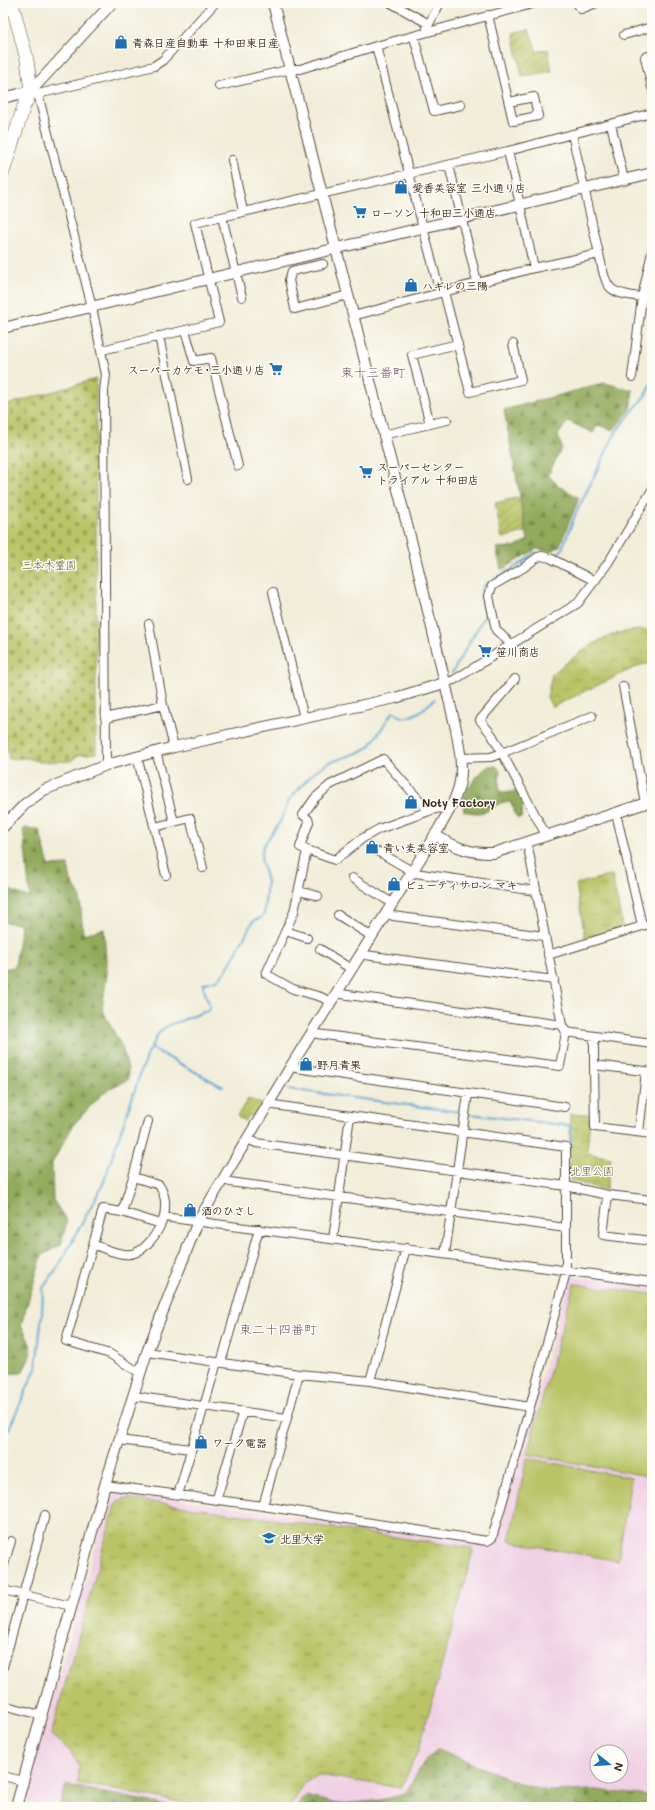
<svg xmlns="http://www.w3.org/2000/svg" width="655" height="1810" viewBox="0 0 655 1810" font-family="Mali,'Klee One',sans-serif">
	<defs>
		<pattern id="grass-tufts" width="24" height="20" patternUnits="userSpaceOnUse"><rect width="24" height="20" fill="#b8c466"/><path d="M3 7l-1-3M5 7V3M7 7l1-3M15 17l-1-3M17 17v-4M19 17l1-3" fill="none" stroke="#979f53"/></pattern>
		<pattern id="forest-firs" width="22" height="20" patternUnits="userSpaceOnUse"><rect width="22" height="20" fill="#92aa5b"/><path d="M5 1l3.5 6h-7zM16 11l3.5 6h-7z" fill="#788b4b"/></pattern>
		<pattern id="cemetery-stones" width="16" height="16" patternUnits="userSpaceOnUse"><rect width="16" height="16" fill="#b8c466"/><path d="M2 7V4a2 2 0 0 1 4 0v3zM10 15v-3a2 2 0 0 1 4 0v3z" fill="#979f53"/></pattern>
		<pattern id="park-crowns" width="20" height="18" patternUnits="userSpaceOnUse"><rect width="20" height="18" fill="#b8c466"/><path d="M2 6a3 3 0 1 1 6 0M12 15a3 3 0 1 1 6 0" fill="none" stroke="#979f53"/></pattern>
		<pattern id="garden-furrows" width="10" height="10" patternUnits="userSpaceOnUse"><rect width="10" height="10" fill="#b8c466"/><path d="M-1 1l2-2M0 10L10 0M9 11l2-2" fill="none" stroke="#979f53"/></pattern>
	</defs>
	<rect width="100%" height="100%" fill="#fdfcf7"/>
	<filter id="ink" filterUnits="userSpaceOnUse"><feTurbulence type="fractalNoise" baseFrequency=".025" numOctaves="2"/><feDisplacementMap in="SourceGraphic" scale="8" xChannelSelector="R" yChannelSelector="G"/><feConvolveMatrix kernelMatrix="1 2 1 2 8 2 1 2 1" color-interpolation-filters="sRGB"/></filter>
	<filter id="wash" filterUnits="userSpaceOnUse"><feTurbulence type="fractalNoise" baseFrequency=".012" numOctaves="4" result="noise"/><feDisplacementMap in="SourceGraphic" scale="16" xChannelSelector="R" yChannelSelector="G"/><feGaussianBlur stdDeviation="0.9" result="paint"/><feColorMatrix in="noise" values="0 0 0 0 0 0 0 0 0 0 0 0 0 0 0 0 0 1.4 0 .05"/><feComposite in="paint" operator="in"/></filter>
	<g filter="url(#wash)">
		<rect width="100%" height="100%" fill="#f1edd8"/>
		<!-- built -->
		<path fill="#f0d0e4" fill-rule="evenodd" d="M571 1276 652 1286V1807H39L24 1802 110 1493 117 1490 482 1544H494L535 1403 562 1303 567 1279ZM597 1752H621V1776H597Z"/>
		<!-- grass -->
		<path fill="url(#grass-tufts)" stroke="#7a7742" d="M612 875 623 929 585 938 576 884Z
			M125 1498 471 1548 473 1551 419 1749 401 1788 318 1775 305 1783 293 1802 287 1807H207L78 1783 79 1766 70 1751 51 1735 114 1508 118 1501Z"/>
		<!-- forest -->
		<path fill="url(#forest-firs)" stroke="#666a3c" d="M604 383 633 390 630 410 613 430 598 425 593 433 568 421 558 435 562 448 548 475 559 486 579 498 559 547 551 551 536 549 505 568 501 569 496 548 514 547 528 540 504 410Z
			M489 766H496L500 771 499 788 501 792 505 793 516 791C523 799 523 807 522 817L518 818 514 814V808L510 802C498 801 496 807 487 811 480 814 470 813 464 811 459 795 477 774 489 766Z
			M23 828 39 829 49 866 68 865 71 881 80 896 83 934 104 929 107 975 102 1009 122 1047 128 1069V1080L103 1093 74 1124 52 1163 53 1200 67 1221 61 1245 42 1255 21 1325C33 1349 35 1348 22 1373L5 1374 3 1378V969L15 967 21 924 3 922V887L30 898Z
			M438 1749 521 1784 547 1791 596 1790 649 1796 652 1797V1807H295L305 1796 338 1804 376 1801 405 1794 425 1760Z
			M66 1785 175 1807H59Z"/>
		<!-- cemetery -->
		<path fill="url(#cemetery-stones)" stroke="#7a7742" d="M96 379V753L78 755 71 761 40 762 27 758 9 759 3 722V406Z"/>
		<!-- park -->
		<path fill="url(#park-crowns)" stroke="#7a7742" d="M652 630V663L640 665 552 707 547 697 552 674C586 648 607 628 652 630Z
			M570 1114H590L587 1153 611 1158 606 1190 569 1180Z"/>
		<!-- garden -->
		<path fill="url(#garden-furrows)" stroke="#7a7742" d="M529 29 537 52 548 49 552 71 522 77 513 33Z
			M520 497 525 532 502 538 495 503Z
			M248 1099 262 1104 253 1117 249 1115 245 1121 237 1116Z"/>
		<!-- pitch -->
		<path fill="#b8c466" stroke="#7a7742" d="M574 1284 652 1294V1477L527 1454Z
			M527 1458 631 1478 618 1561 509 1541Z"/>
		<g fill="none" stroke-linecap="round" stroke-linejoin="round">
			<!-- stream -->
			<path stroke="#57a3cf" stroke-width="2" d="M551 555H556L561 551 576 513 617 430 645 396 652 382
				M452 673 485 615C484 603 477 594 486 584L522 563 534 553H541
				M151 1048 223 1087
				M287 1089 460 1112
				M469 1114 571 1126V1145
				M3 1442 36 1368 42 1314 43 1288 60 1264 103 1184 147 1054 160 1031 169 1025 207 1011 210 1007 203 987 204 983 217 980 226 971 253 921 261 918 264 914 267 881 261 859 263 846 280 822 289 800 314 772 328 763 363 751 370 746 392 713 395 712 402 718C416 717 425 708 435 699
				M3 1804 8 1806"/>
		</g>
	</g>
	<g filter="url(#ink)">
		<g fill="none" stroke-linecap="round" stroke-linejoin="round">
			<!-- minor casing -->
			<g stroke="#56473a" stroke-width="10">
				<path id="minor" d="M391 3 429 24
					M577 3 581 9 596 3
					M488 15 513 121 538 116 534 97 509 102
					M427 28 440 3
					M624 35 652 27
					M414 37 434 111 461 105
					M376 46 440 293
					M652 55 645 57 652 88
					M219 86 291 69H300L376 46 536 3
					M33 92 38 94 154 66 163 60 215 3
					M38 94 92 307 106 375 104 391 106 765
					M611 124 624 180
					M508 151 534 268
					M232 160 243 211
					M449 165 477 282
					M222 217 242 297
					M599 254C607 288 605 293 642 297
					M323 264 292 271 289 280 295 309 348 295
					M444 292 470 392 521 380 513 344
					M353 316 534 268 599 254 572 134
					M185 330 194 361 211 358 238 466
					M159 336 188 479
					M102 350 219 322 195 223 508 151 652 113
					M632 377 642 297 652 252
					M430 424 412 355 458 344
					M383 435 447 420
					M273 592 304 718
					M149 624 163 705 174 747
					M512 645 496 630 489 596 492 586 523 568 538 557 542 556 550 558 595 581
					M444 683 454 680 578 603 608 563 652 490
					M623 686 645 803
					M105 718 163 705
					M156 751 174 822
					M137 756 166 875
					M460 758 491 757 502 753 492 735 480 720 515 679
					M616 813 642 925
					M155 827 190 818 203 868
					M546 835 502 753 592 716
					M527 842 562 1025 566 1032 652 1044
					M307 850 300 847 309 822 308 819 303 815 315 798 330 785 383 759 429 811
					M379 852 415 873 536 891
					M352 878 392 903
					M299 891 318 896
					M386 912 393 916 544 936
					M338 915 371 936
					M286 931 307 938
					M320 949 351 969
					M361 953 365 955 554 980
					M548 955 652 923
					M337 992 341 994 562 1025
					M331 1002 321 997 293 989 266 974 294 912 307 850 335 860 363 838 379 829 429 811 440 808 449 812
					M313 1032 317 1034 560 1066 566 1032
					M594 1036V1065
					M291 1066 296 1068 565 1107
					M652 1072 594 1065 595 1127 652 1134
					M639 1132 646 1072
					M248 1139 256 1143 566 1186 608 1195 652 1200
					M133 1177 148 1121
					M223 1179 230 1182 566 1228
					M608 1195 603 1235 652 1241
					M122 1212 133 1177 159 1185C166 1196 166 1204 164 1217
					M333 1239 350 1116
					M94 1245C104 1248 114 1253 124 1254 141 1257 155 1237 161 1224
					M445 1254 468 1094
					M147 1352 299 1374 370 1381 530 1407
					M221 1363 259 1229
					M140 1373 110 1354 66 1341 103 1209 122 1212 161 1224 164 1217 652 1282
					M370 1381 406 1248
					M133 1396 287 1418
					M119 1440 191 1449
					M105 1485 263 1506 487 1541 492 1538 530 1407 566 1272V1147L274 1105 270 1103
					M178 1495 217 1362
					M216 1501 243 1411
					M263 1506 299 1374
					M3 1568 11 1541
					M3 1590 71 1606
					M3 1667 45 1515
					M3 1705 41 1715
					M3 1776 23 1781"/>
			</g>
			<!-- tertiary casing -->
			<g stroke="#56473a" stroke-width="12">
				<path id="tertiary" d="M3 98 31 91 112 3
					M3 328 652 173
					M3 827 25 804 44 790 106 765 174 747 395 698 444 683
					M435 835C454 847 471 854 494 853L652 801
					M16 1807 105 1485 147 1352 198 1221 291 1066 435 835C445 818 456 801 460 782 463 765 459 746 456 729L414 552 273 3"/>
			</g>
			<!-- trunk casing -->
			<g stroke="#56473a" stroke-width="14">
				<path id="trunk" d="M3 172 24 106 31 91 27 60 12 3"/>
			</g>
			<!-- minor -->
			<use href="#minor" stroke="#fff" stroke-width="8"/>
			<!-- tertiary -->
			<use href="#tertiary" stroke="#fff" stroke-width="10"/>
			<!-- trunk -->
			<use href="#trunk" stroke="#fff" stroke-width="13"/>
		</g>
	</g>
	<!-- icons -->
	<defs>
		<g id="shop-bare" transform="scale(1.08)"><path d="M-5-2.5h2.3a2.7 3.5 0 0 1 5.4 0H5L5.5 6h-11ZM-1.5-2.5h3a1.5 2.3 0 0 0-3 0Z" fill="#1f6fb2" stroke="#fdfcf7" stroke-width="2.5" paint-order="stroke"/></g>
		<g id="supermarket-bare" transform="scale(1.08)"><path d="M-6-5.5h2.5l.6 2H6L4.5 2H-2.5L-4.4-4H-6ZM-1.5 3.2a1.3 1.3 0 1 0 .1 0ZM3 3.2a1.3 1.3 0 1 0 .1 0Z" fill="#1f6fb2" stroke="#fdfcf7" stroke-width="2.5" paint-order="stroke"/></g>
		<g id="university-bare" transform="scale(1.08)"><path d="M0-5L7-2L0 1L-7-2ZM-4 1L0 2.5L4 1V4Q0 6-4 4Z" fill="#1f6fb2" stroke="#fdfcf7" stroke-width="2.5" paint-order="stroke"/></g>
	</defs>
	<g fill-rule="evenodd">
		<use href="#shop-bare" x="121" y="42"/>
		<use href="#shop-bare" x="401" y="187"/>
		<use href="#supermarket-bare" x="360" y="212"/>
		<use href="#shop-bare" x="411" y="285"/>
		<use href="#supermarket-bare" x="276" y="369"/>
		<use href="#supermarket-bare" x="366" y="472"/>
		<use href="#supermarket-bare" x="485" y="651"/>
		<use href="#shop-bare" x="411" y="802"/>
		<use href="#shop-bare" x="372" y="847"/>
		<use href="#shop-bare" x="394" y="884"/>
		<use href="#shop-bare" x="306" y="1064"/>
		<use href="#shop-bare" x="190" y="1210"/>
		<use href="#shop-bare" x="201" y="1442"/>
		<use href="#university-bare" x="269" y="1538"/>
	</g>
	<g text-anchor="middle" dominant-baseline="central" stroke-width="3" stroke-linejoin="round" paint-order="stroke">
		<!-- poi labels -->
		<g font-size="11" font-weight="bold" fill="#3b2a1e" stroke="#fdfcf7" text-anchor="start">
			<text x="132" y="42">青森日産自動車 十和田東日産</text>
			<text x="412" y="187">愛香美容室 三小通り店</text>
			<text x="371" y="212">ローソン 十和田三小通店</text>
			<text x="422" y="285">ハギレの三陽</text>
			<text x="265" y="369" text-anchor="end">スーパーカケモ･三小通り店</text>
			<text x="377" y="466">スーパーセンター<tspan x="377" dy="13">トライアル 十和田店</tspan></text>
			<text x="496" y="651">笹川商店</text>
			<text x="422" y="802">Noty Factory</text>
			<text x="383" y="847">青い麦美容室</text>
			<text x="405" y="884">ビューティサロン マキ</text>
			<text x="317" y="1064">野月青果</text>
			<text x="201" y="1210">酒のひさし</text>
			<text x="212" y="1442">ワーク電器</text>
			<text x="280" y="1538">北里大学</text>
		</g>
		<!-- park labels -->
		<g font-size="11" fill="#605834" stroke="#fdfcf7">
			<text x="49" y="564">三本木霊園</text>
			<text x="592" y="1170">北里公園</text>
		</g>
		<!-- quarter labels -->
		<g font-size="13" fill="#725969" stroke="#fdfcf7">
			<text x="373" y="371">東十三番町</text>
			<text x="278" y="1328">東二十四番町</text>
		</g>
	</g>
	<!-- margin -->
	<rect width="655" height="1810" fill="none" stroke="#fdfcf7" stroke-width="16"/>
	<!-- north arrow -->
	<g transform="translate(609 1764) rotate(107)"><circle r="19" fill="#fdfcf7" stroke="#afa8a0"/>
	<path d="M0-3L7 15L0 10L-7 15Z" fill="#1f6fb2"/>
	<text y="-6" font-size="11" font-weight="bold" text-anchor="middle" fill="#3b2a1e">N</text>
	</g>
</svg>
